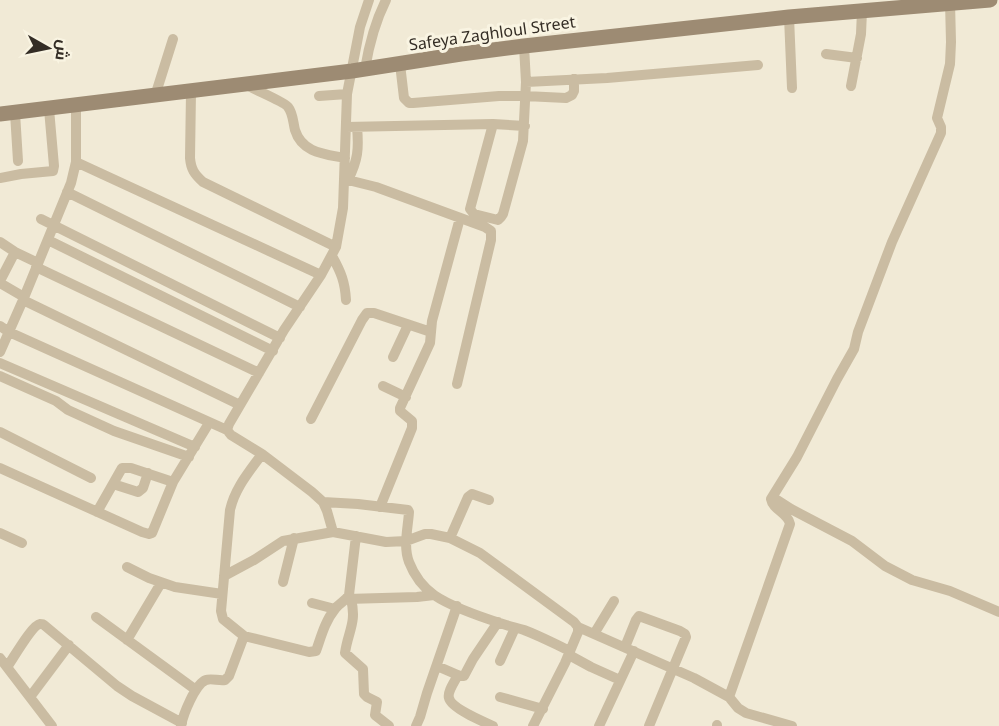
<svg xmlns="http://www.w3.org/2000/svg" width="999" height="726" viewBox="0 0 999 726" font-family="'Noto Sans',Cairo,sans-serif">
	<rect width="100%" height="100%" fill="#f1ead6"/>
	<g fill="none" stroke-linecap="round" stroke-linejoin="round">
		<!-- street -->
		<path stroke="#cabca2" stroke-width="10" d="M369 0 360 27 347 94 343 208 336 247 321 275 284 330 229 424 227 430 231 435 262 454 312 492 323 502 327 511 333 532 386 542 406 541 425 534H431L450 538 480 553 574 622 578 627V632L565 663 533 726
			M789 17 792 88
			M826 54 857 58
			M400 64 404 98 409 103H413L499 96H525L566 98 572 95 574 91V79
			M365 69C369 45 375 22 386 0
			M526 82 607 78 758 65
			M247 85C255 90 285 102 288 107 293 113 293 122 295 130 302 153 325 154 345 158
			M851 86 861 34 862 11
			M191 92 190 158C191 169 194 174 203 182L336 247
			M155 96 173 39
			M319 96 347 94
			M15 113 18 161
			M493 124 470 209 474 214 498 220 501 217 503 214 523 141 526 82 524 46
			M346 127 493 124 525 126
			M76 162 321 275
			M0 178 21 174 53 171 54 166 49 109
			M344 179 376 187 485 227 491 231V240L457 384
			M348 180C358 160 359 149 357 127
			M67 192 300 307
			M41 219 280 338
			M48 240 273 351
			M0 242 15 252 38 263
			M332 256C341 272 345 282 346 300
			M36 267 259 373
			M0 281 15 252
			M0 283 24 297
			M23 300 240 405
			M0 326 9 332 227 430
			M0 352 23 300 71 183 76 162V105
			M393 357 408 325
			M0 363 195 447
			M0 376 56 401 68 410 114 431 189 457
			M383 386 406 397
			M311 419 362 320 367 313H374L431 332
			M0 432 91 478
			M262 454C249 472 235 488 230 510L221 611 223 619 244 636 309 652 316 651C321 637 325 621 335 609 339 603 345 602 349 595L356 536
			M0 468 142 532 149 534 152 533 173 482 209 423
			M113 484 138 492 143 488 148 473
			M777 500 791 509 852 541 885 566 912 580 950 591 999 612
			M323 502 358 504 408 510 409 512C408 528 403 546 409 562 414 575 423 587 434 595 450 606 487 619 506 625 512 627 518 628 524 630 540 636 555 644 570 651
			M380 507 412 428V421L400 411V408L430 343 432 321 460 218
			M97 512 122 468H131L173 482
			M0 533 22 543
			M450 538 468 497 472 494 489 500
			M127 567 149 578 175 587 222 594
			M224 576 254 560 283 541 333 532
			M283 582 294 538
			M347 599 417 597 434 595
			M351 599C357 623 348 631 345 653L363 669 364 694 367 697 377 702 375 715 389 726
			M312 603 335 609
			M96 617 196 690
			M578 627 694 678 729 697 738 708 746 713 792 726
			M594 634 614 601
			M127 640 161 583
			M625 647 636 620 639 616 680 631 685 634 686 637 649 726
			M569 655 591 667 620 680
			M0 658 52 726
			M500 661 515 628
			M437 666 460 676H464L473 659 498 622
			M7 667C13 659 32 625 40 624 41 624 43 624 44 625L117 686 132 696 182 723
			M458 675C455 681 447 692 449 698 451 708 484 722 493 726
			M30 697 69 645
			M500 697 543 709
			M729 697 790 524C788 513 773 510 771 499L797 457 837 379 854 349 858 332 892 242 941 133V127L937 118 950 64 951 42 950 2
			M181 726C183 715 195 684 206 680 211 678 219 681 225 680L229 676 244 636
			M416 726 420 717 427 693 457 606
			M599 726 634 651
			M717 726V725"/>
		<!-- secondary -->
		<path stroke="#9d8b73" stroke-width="15" d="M0 114 352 71 461 54 524 46 789 17 990 0"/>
	</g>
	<g text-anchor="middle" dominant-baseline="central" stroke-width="6" stroke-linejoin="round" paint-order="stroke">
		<!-- street labels -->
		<g font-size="16" fill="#342d25" stroke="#f9f4e2">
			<text transform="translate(492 33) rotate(-8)">Safeya Zaghloul Street</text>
		</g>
	</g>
	<!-- north arrow -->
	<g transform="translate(48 48) rotate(99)" stroke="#f9f4e2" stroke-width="4.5" paint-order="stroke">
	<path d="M0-4.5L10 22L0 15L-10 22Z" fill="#342d25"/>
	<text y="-9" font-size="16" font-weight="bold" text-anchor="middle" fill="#342d25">ش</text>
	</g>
</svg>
